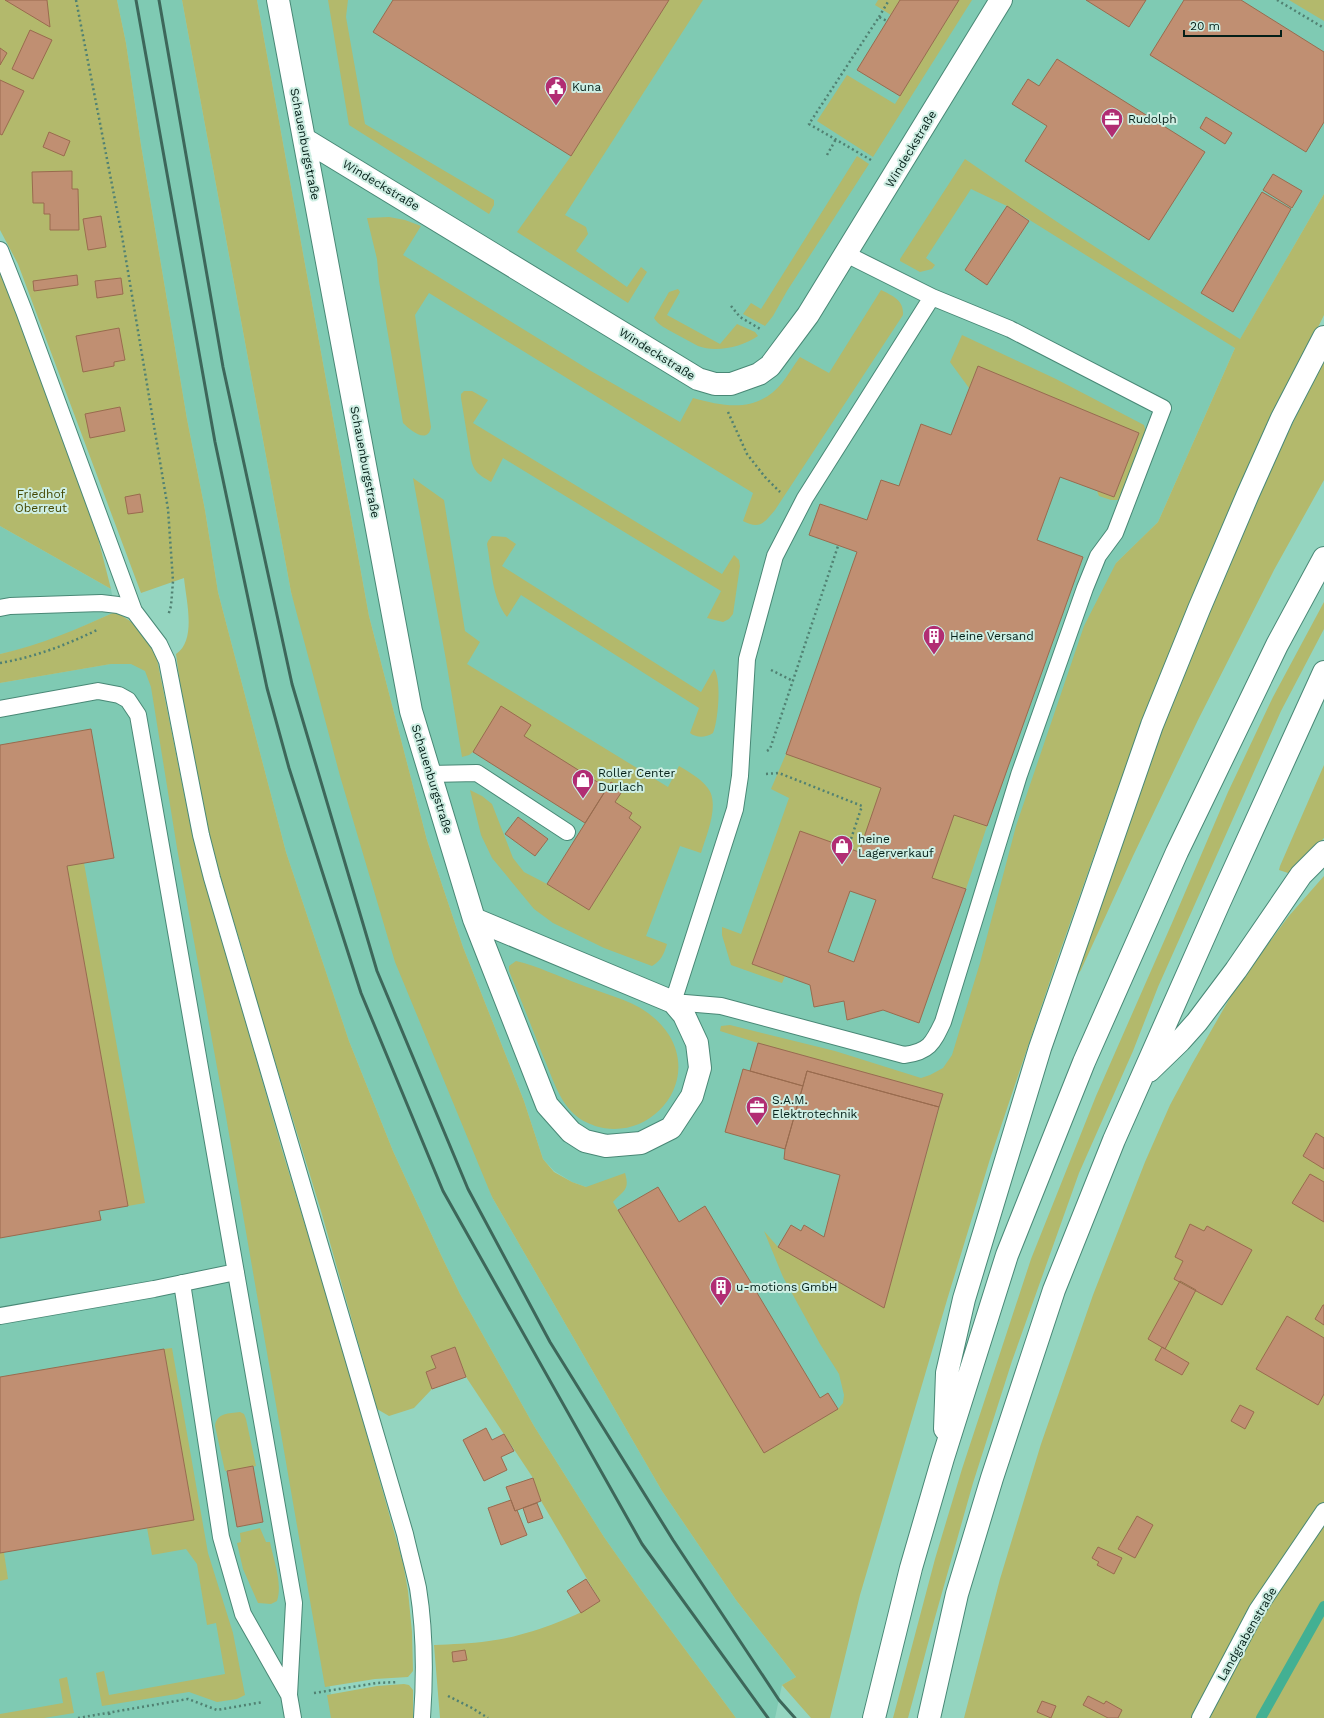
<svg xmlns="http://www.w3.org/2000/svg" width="1324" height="1718" viewBox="0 0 1324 1718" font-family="'Work Sans',sans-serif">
	<rect width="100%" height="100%" fill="#94d5c0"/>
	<!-- built -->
	<path fill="#7fcab3" d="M117 0H182L291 592 492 1197 662 1491 736 1600 796 1677 782 1685 775 1718H736L644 1594 604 1537 534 1426 460 1294 441 1255 393 1151 349 1041 286 852 218 592 205 510 187 419 141 145 126 43Z
		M257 0H1324V194L1235 348 1158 522 1116 563 871 1393 774 1500 586 1187 572 1182 554 1171 543 1159 524 1101 463 947 427 840 369 616Z
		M0 526 111 589 115 612 55 639 18 650 0 654Z
		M151 657 302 1516 335 1718H0V683Z"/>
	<!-- green -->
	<path fill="#b3b96c" d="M0 0H117L126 43 141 145 187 419 205 510 218 592 286 852 349 1041 393 1151 441 1255 460 1294 534 1426 604 1537 644 1594 736 1718H440L434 1645C452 1644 470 1644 489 1641 519 1638 575 1619 600 1601L541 1501 533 1478 466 1377 455 1347 431 1356 436 1368 426 1372 432 1389 414 1408 389 1416 377 1409 321 1211 259 1009 242 948 219 875 201 800 182 698 176 654C197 640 186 600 184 578L141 593 18 264 0 230Z
		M182 0H257L369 616 427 840 463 947 524 1101 543 1159 554 1172 572 1182 586 1187 625 1173C630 1190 624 1190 613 1202L764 1453 838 1409 843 1403 844 1395 839 1374 820 1344 783 1277 764 1231 778 1247 884 1308 943 1094 758 1043 720 1031 721 1026 730 1025 835 1051 921 1078 930 1075 943 1068 952 1055 980 963 1016 826 1084 626 1116 563 1158 522 1235 348 1007 206 971 189 926 258 935 265 932 269 920 272 900 261V259L965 159C1055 222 1147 281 1240 339L1324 194V315L1243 481 1177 633 1115 796 1057 960 990 1159 947 1300 860 1595 830 1718H811L782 1685 796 1677 736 1600 662 1491 492 1197 395 962 340 776 291 592Z
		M328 0H348L346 17 365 124 494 200V205L489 214 349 125Z
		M669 0H703L565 215 586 227 588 234 576 251 627 287 641 267 647 272 628 303 517 232 571 156Z
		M878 0H900L891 15 875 5Z
		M959 0H972L873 157 817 121 847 75 895 104Z
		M1289 0H1324V21Z
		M857 156 869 164 787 291 773 316 765 326 743 314 751 303 761 309Z
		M389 217 405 220 421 226 403 255 591 371 680 422 693 398C726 407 757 413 782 383 788 375 794 365 800 357L829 373 881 290C893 296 904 300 903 315L775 510C764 523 760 530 743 521L753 493 429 293 415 315 431 427C428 445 410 430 403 423L379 281 377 259 367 218Z
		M0 271 18 314 98 538 111 589 0 526Z
		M678 289 680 292 667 315 720 344 737 324 755 332 758 336C742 347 716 353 698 346 690 342 682 337 674 333 667 329 658 325 654 318L669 292Z
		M962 335 1056 379 1144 425 1146 433 1119 500H1111L1099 496 1097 491 1114 497 1139 433 978 366 969 388 950 362Z
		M1324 360V480L1274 570 1198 720 1133 856 1081 970 1077 976 1075 975 1111 867 1186 666 1273 463Z
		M464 391H472L488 400 473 423 722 574 734 555 739 560 740 566 733 614 729 619 723 622 707 618 721 591 503 458 491 482C480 475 474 473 471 459L461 398V394Z
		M413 478 444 500 465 631 480 642 467 664 668 787 679 766C689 772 700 778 707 787 721 803 706 836 701 853L680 846 646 936 667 944C664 954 661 961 652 966L604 948 553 923 534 909 492 858 481 835 470 790 482 796 492 804 513 858 524 872 547 884 589 910 641 827 629 818 632 813 615 802 623 790 607 788 524 736 501 707 473 752 469 755 462 757 446 660Z
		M492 536 506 537 516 544 502 566 701 692 714 669C722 679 718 722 713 733 705 738 697 738 690 733L699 708 521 595 507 617C492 599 491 566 487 544L488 541Z
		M1324 602V629L1281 711 1158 987 1133 1051 1079 1173 1012 1361 973 1483 934 1621 908 1718H893L935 1559 962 1469 1031 1259 1096 1096 1172 923 1228 792 1273 697Z
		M115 612C138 624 148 634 157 659L193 838 282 1150 338 1333 403 1563 408 1591 412 1632 413 1671 408 1677 375 1679 325 1687 225 1111 177 848 151 687 145 671 131 664H111L0 683V654C41 645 77 629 115 612Z
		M786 754 881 788 859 852 800 832 752 964 785 976 782 983 731 965 722 935V927L741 934 789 798 771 789Z
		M1324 765V838L1291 874 1279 870 1280 866Z
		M954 815 987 826 966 889 932 878Z
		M84 863 145 1203 128 1206 67 866Z
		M1324 876V1718H964L1000 1579 1041 1444 1093 1295 1145 1162 1170 1105 1192 1064 1235 989 1288 917Z
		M516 961C537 966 558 976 579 984 601 993 629 999 648 1013 656 1019 664 1027 669 1035 700 1085 649 1143 595 1126 588 1123 580 1120 574 1114 558 1099 552 1076 543 1056 532 1028 521 999 509 971V966Z
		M172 1348 208 1553 233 1633 245 1695 237 1699 217 1702 189 1692 102 1706 96 1673 104 1671 109 1695 225 1674 216 1623 207 1625 197 1564 186 1549 152 1555 147 1528 194 1520 164 1349Z
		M240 1412 244 1414 246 1419 256 1466 225 1471 215 1426C217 1412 229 1414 240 1412Z
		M260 1528 266 1542H270C273 1559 283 1583 277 1601L271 1604 258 1603 243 1569 237 1543 241 1542 240 1533Z
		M0 1553H4L8 1579 0 1581Z
		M67 1677 74 1713 44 1718H0V1714L63 1703 59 1679Z
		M404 1684 409 1685 413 1690V1718H331L327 1695 377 1686Z"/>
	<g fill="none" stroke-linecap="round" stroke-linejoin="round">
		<!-- stream -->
		<path stroke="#43b093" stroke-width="10" d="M1261 1718 1324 1606"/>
	</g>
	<!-- building -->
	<path fill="#c08f72" stroke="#996b4e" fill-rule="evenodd" d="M5 0H47L50 27Z
		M393 0H669L571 156 373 32Z
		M900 0H959L900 96 857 70Z
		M1086 0H1146L1129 27Z
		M1184 0H1241L1324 52V122L1306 152 1150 55Z
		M30 30 52 40 33 79 12 69Z
		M0 48 7 53 0 65Z
		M1057 59 1205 152 1149 240 1025 161 1047 126 1012 104 1028 79 1039 86Z
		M0 80 24 91 2 135 0 134Z
		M1206 117 1232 133 1225 144 1200 128Z
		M49 132 70 141 64 156 43 147Z
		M72 171V189H78L79 230H50V214H44V203H33L32 172Z
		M1273 174 1302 191 1292 208 1263 190Z
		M1262 192 1291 209 1233 312 1201 293Z
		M1007 206 1029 221 987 285 965 270Z
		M101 216 106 247 88 250 83 219Z
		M77 275 78 285 34 291 33 281Z
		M121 278 123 294 97 298 95 281Z
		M119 328 125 360 114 362V366L83 372 76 336Z
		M978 366 1139 433 1114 497 1060 477 1037 540 1083 557 987 826 954 815 932 878 966 889 919 1023 883 1010 847 1020 844 1001 814 1007 810 985 752 964 800 831 859 852 881 788 786 754 857 552 809 535 820 504 867 520 881 480 899 486 921 424 951 435ZM850 891 876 900 854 962 828 952Z
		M120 407 125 431 90 438 85 414Z
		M140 494 143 512 128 514 125 497Z
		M501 706 531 725 524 736 607 788 585 823 473 752Z
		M91 729 114 858 67 866 128 1206 99 1211 101 1220 0 1238V745Z
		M611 782 623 790 615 802 632 813 629 818 641 827 589 910 547 884Z
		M518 817 548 839 535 856 505 834Z
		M758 1043 943 1094 939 1107 807 1071 803 1086 750 1071Z
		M743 1069 803 1086 785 1149 725 1132Z
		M807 1071 939 1107 884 1308 778 1247 791 1225 801 1231 804 1225 824 1237 840 1175 784 1159 785 1149Z
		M1316 1133 1324 1138V1169L1303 1156Z
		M1310 1174 1324 1182V1222L1292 1203Z
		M658 1187 679 1222 705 1206 820 1398 828 1393 838 1409 764 1453 618 1210Z
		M1190 1224 1204 1231 1207 1226 1252 1250 1222 1305 1174 1279 1183 1261 1175 1257Z
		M1180 1281 1196 1290 1165 1349 1148 1339Z
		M1323 1305H1324V1325L1315 1319Z
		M1287 1316 1324 1338V1394L1318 1405 1256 1369Z
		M455 1347 466 1377 432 1389 426 1372 436 1368 431 1356Z
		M1162 1347 1189 1363 1182 1375 1155 1360Z
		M164 1349 194 1520 0 1553V1377Z
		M1240 1405 1254 1412 1245 1429 1231 1421Z
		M486 1428 492 1440 504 1434 514 1451 501 1457 507 1470 484 1481 463 1440Z
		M253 1466 263 1522 237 1527 227 1471Z
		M533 1478 541 1501 515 1511 506 1487Z
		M511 1500 515 1511 517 1510 527 1535 501 1545 488 1508Z
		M537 1503 543 1518 528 1523 523 1508Z
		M1137 1516 1153 1525 1135 1558 1118 1549Z
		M1098 1547 1122 1558 1114 1574 1097 1565 1099 1562 1092 1558Z
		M586 1579 600 1601 581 1613 567 1591Z
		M465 1650 467 1660 453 1662 452 1652Z
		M1088 1696 1104 1704 1106 1701 1122 1710 1118 1718H1108L1083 1705Z
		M1042 1701 1056 1706 1051 1718 1037 1712Z"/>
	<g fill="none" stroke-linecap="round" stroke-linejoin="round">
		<!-- lane casing -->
		<g stroke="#498876" stroke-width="18">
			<path id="lane" d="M0 250 24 311 134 611 159 644 167 661 201 835 212 878 405 1534C409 1552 414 1570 418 1588 425 1631 425 1675 422 1718
				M846 254 932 297 1010 329 1163 408 1115 533 1098 556 1085 588 1019 775 943 1022C933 1043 929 1052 904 1055L721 1006 673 1002 735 809 740 776 747 659 775 556 805 498 932 297
				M0 608 10 606 101 603 118 605 134 611
				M0 709 98 691 119 695 128 700 138 715 294 1603 289 1695 293 1718
				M430 774 477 773 567 832
				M182 1283 221 1537 243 1614 289 1695
				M0 1316 154 1289 236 1272
				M1200 1718 1257 1610 1324 1511"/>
		</g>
		<!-- street casing -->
		<g stroke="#498876" stroke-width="24">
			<path id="street" d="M278 0 411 711 474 919 547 1105 571 1132 585 1141 606 1146 641 1143 671 1128 692 1096 700 1068 697 1043 684 1015 673 1002 474 919
				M304 139 698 379 715 384H731L759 374 770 366 808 315 1001 0"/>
		</g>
		<!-- highway casing -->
		<g stroke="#498876" stroke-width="24">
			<path id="highway" d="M1149 1071 1180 1041 1197 1022 1236 970 1301 875 1324 852
				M945 1429 947 1373 964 1299 1040 1048 1152 725 1199 609 1248 494 1282 418 1324 337
				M874 1718 911 1568 943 1458 1007 1255 1084 1062 1177 852 1277 645 1324 558
				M929 1718 957 1594 992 1478 1054 1290 1114 1140 1219 903 1324 672"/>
		</g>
		<!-- path -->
		<path stroke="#518172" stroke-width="2.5" stroke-dasharray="2 3" stroke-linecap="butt" d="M76 0 122 236 168 509 173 581 171 606 168 616
			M1277 0 1324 28
			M879 17 889 0
			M827 155 836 139
			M871 160 809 124 879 17 887 21
			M731 306 740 317 762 330
			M728 412 747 454 765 477 780 492
			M0 663C35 657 66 645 97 630
			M771 670 793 681
			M767 751 770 749 838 546
			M766 774 779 773 862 806 848 848
			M314 1693 377 1683 398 1682
			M448 1696 472 1708 488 1718
			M109 1713 110 1718
			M78 1718 188 1699 217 1710 263 1702"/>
		<!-- lane -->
		<use href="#lane" stroke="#fff" stroke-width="16"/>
		<!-- street -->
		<use href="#street" stroke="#fff" stroke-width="22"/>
		<!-- highway -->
		<use href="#highway" stroke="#fff" stroke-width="22"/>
		<!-- rail -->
		<path stroke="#3d675a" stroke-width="3" d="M136 0 215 442 267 688 289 768 361 993 443 1191 642 1544 768 1718
			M159 0 223 367 292 684 377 971 468 1189 550 1342 673 1540 779 1700 795 1718"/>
	</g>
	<!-- icons -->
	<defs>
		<g id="civic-pin" transform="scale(1.15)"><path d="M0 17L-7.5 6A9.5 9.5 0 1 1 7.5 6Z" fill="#b12d73" stroke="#ceeee3"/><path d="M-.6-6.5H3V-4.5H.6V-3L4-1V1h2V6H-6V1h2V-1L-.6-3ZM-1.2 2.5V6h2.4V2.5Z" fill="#fff"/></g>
		<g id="office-pin" transform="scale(1.15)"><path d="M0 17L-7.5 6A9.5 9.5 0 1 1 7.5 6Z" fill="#b12d73" stroke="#ceeee3"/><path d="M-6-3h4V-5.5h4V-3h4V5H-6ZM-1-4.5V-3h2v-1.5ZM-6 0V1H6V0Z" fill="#fff"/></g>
		<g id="building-pin" transform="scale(1.15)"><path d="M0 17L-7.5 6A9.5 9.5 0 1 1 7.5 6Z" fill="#b12d73" stroke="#ceeee3"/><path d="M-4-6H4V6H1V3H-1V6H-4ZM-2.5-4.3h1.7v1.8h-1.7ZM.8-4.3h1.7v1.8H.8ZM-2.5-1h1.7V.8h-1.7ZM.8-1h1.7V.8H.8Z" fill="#fff"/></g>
		<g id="shop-pin" transform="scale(1.15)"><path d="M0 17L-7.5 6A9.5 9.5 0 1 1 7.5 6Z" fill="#b12d73" stroke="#ceeee3"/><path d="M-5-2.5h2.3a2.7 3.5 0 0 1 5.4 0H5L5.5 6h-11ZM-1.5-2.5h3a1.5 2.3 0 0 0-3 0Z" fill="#fff"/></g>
	</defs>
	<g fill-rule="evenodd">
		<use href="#civic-pin" x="556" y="87"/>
		<use href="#office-pin" x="1112" y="119"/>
		<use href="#building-pin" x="934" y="636"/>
		<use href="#shop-pin" x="583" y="780"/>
		<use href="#shop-pin" x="842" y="846"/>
		<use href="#office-pin" x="757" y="1107"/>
		<use href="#building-pin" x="721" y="1287"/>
	</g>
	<g text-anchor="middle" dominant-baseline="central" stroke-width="4" stroke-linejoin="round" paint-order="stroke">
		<!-- poi labels -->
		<g font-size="12" fill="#041f18" stroke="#ceeee3" text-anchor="start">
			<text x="572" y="87">Kuna</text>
			<text x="1128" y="119">Rudolph</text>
			<text x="950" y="636">Heine Versand</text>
			<text x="598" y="773">Roller Center<tspan x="598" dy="14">Durlach</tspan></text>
			<text x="858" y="839">heine<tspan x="858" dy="14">Lagerverkauf</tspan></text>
			<text x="772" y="1100">S.A.M.<tspan x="772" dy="14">Elektrotechnik</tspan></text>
			<text x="736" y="1287">u-motions GmbH</text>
		</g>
		<!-- street labels -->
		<g font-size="12" fill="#041f18" stroke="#ceeee3">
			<text transform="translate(305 144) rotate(79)">Schauenburgstraße</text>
			<text transform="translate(911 149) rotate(-59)">Windeckstraße</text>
			<text transform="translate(381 185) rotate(31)">Windeckstraße</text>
			<text transform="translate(657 354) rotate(32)">Windeckstraße</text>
			<text transform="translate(365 462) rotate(79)">Schauenburgstraße</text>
			<text transform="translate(432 779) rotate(73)">Schauenburgstraße</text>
			<text transform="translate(1247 1634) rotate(-60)">Landgrabenstraße</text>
		</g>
		<!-- park labels -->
		<g font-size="12" fill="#434702" stroke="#ceeee3">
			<text x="41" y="494">Friedhof<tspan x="41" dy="14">Oberreut</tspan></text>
		</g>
	</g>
	<!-- scale -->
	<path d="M1184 30v6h97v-6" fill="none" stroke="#041f18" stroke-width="2"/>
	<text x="1190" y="30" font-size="12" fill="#041f18" stroke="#ceeee3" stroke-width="3" paint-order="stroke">20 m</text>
</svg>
